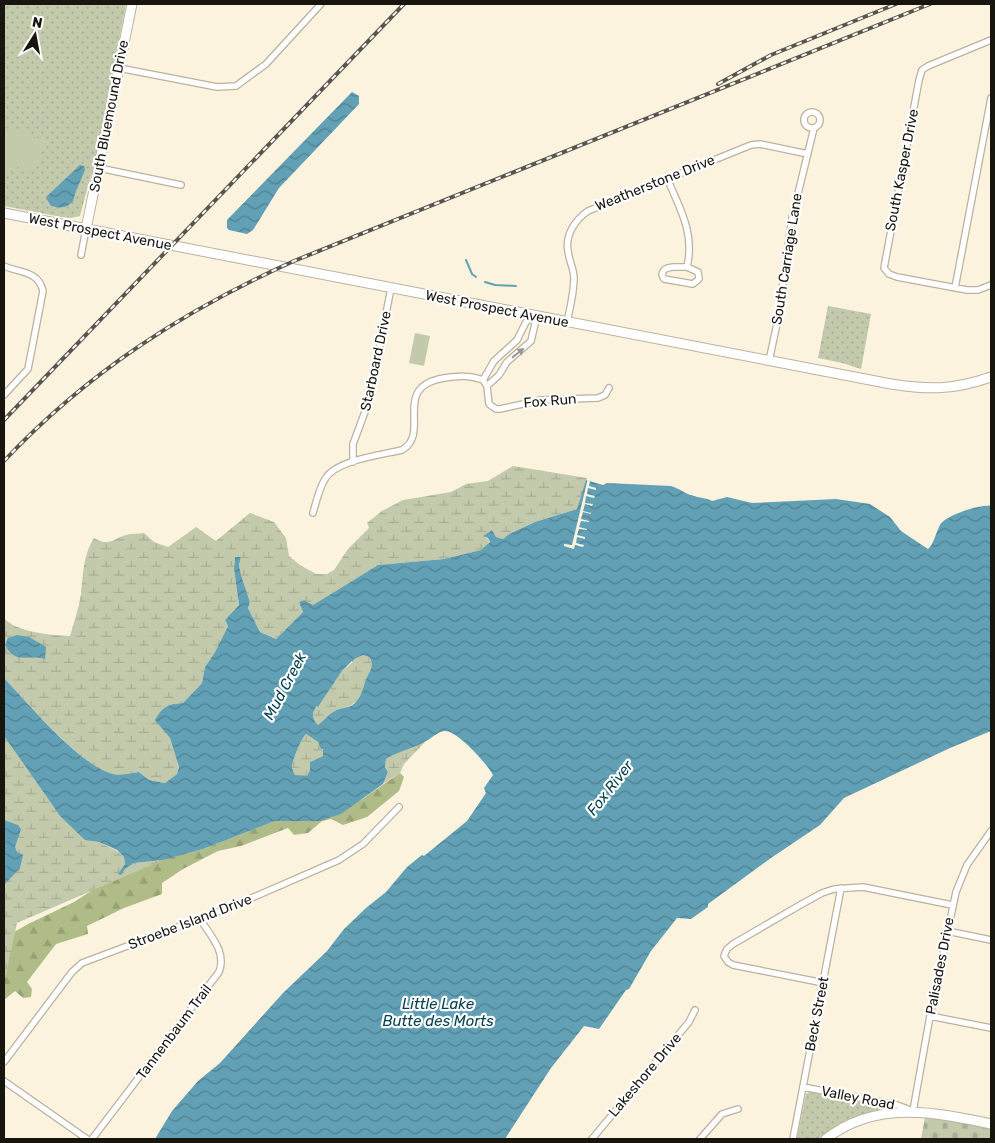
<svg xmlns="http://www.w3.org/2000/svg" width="995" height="1143" viewBox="0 0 995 1143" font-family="Rubik,sans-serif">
	<defs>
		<pattern id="grass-dots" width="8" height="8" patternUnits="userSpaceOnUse" patternTransform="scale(1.25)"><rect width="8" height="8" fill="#c2caab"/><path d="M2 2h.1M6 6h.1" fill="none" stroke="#a6ad92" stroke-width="1.8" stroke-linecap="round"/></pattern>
		<pattern id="forest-firs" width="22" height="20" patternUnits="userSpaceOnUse" patternTransform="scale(1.25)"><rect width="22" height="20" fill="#afbc88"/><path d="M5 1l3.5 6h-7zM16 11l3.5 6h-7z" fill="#96a174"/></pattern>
		<pattern id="wetland-marsh" width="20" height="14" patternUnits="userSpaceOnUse" patternTransform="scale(1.25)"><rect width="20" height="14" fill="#c2caab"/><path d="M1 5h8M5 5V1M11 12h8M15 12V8" fill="none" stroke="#a6ad92"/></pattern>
		<pattern id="cemetery-stones" width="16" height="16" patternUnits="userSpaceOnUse" patternTransform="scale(1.25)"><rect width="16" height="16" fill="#c2caab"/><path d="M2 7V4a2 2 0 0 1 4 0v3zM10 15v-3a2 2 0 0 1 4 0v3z" fill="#a6ad92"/></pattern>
		<pattern id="water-waves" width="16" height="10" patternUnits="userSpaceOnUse" patternTransform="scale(1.25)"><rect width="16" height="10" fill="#62a0b5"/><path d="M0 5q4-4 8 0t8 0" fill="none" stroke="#508192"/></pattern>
	</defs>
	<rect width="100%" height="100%" fill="#fcf3df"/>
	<!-- grass -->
	<path fill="url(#grass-dots)" d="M4 4H126L95 161 80 216 71 218 61 217 4 206Z
		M828 306 871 314 861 369 842 363 818 358Z
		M810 1092 882 1105 893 1107 860 1116 845 1121 818 1139H797L806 1094Z"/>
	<!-- forest -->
	<path fill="url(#forest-firs)" d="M400 773 404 777 399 791 367 817 343 825 331 819 322 821 308 833 294 835 288 828 241 846 218 851 183 869 162 883V894L124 908 87 926 88 934 56 944 27 982 32 989 31 997 23 998 15 991 4 1000V938L28 924 74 902 125 869 203 849 275 821 296 820 361 800Z"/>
	<!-- wetland -->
	<path fill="url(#wetland-marsh)" d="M513 466 587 478 577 509 535 522 509 534 503 539 496 537 492 530 485 535V537L489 540 488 545 481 550 444 559 378 565 313 605 304 600 299 602 303 612 276 639 260 632 248 608 250 602 241 575 239 565 241 557H235L234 569 239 605 225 620 228 626 215 652 205 667 202 683 183 703C168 704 163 706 156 720L170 738 179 767 177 774 165 783 149 780 139 772C131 773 120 776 112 774 79 764 29 704 4 678V618C17 633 52 635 70 636 74 622 79 608 81 594 83 574 83 555 94 538 111 547 112 539 126 535 132 533 138 534 144 533L154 542 168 547 196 527 216 541 250 513 274 522 286 538 289 556 300 565 316 574H327L334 570 348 549 369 528 367 523 382 511 403 500 451 492 466 484 488 481Z
		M363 655 369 657 372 663V669L366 681 364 689 357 701 345 709 334 711 318 725C312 719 311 713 317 706L318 707 342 671 353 662 354 659Z
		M306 734 318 742 324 752 323 756 310 762V770L307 776H295C294 773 293 771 292 768 292 761 301 739 306 734Z
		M4 736 60 816 85 839 99 842 117 851 124 857 125 864 119 873 134 863 163 860 17 923 4 984Z
		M425 742 404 764 400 773 383 784 388 772 385 767 386 759 405 749Z"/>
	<!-- cemetery -->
	<path fill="url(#cemetery-stones)" d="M926 1112 991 1124V1139H921Z"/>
	<!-- pitch -->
	<path fill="#c2caab" d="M4 128 17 130 46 141 33 172 18 166 16 172 4 170Z
		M415 333 430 336 424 366 409 363Z"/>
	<!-- water -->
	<path fill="url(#water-waves)" fill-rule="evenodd" d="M352 92 359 96V104L279 188 253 230 247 234 229 230 227 228V220Z
		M80 165 84 166 85 170 76 191 73 201C66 209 60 208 51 206L46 198 47 196Z
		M586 480 603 485 607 483 671 486C679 488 685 494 694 496 700 498 708 498 712 501L727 497 752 503 836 499 870 504 890 517 901 531 928 549C934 544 936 532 940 525 946 515 980 504 991 506V731L950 748 844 798 820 825 771 858 708 904V907L691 919 677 918 651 951 629 989 626 990 599 1029 584 1026 551 1068 505 1139H155L172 1111 198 1081 220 1063 283 993 327 951 344 929 366 908 386 892 407 867 422 855 424 856 467 821 486 793 484 788 493 775C487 764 458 731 445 731 439 731 433 737 428 740 415 748 399 751 386 759L385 767 388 772 383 784 341 814 319 821H275L203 849 163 860 134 863 125 869 121 875 118 874 125 864 124 857 117 850 99 842 85 840 60 816 4 736V678C29 704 79 765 113 774 120 776 131 773 139 772L149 780 165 783 177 774 179 767 170 738 155 720C163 706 168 704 183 703L202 683 205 667 215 652 228 626 225 620 239 605 234 569 235 557H241L239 565 241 575 250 602 248 608 260 632 276 639 303 612 299 602 304 600 313 605 378 565 444 559 481 550 490 542 488 538 483 536 492 530 496 537 503 539 509 534 535 522 577 509ZM363 655 369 657C376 666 368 673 365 682 363 690 361 696 355 703 347 710 340 707 333 712 328 715 323 721 318 725 312 719 311 713 317 706L318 707 342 671 352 661 353 662 354 659ZM306 734 318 742 321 749H323V756L310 762V770L307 776 295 775C294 773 293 771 292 768 292 761 301 739 306 734Z
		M17 635 29 637 46 647 45 659C28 654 15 665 5 645L8 638Z
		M4 820 18 825 21 829 15 847 17 852 23 855 20 868 4 885Z"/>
	<!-- pier -->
	<path fill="#fcf3df" d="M588 478 590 481 589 486 596 488V490L588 488 587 494 595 496 594 498 586 496 585 503 593 504 592 506 585 504 583 511 591 513V514L583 512 581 519 589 521V522L581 521 579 527 587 529V530L579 529 577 535 585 537V539L577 537 576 543 584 545 583 547 575 545 574 549 564 546V544L572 545Z"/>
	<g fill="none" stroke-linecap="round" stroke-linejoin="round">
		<!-- stream -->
		<path stroke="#62a0b5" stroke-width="2" d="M466 260 472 274 476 277
			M485 282 495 285 516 286"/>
		<!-- minor casing -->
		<g stroke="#bab29f" stroke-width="8">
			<path id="minor" d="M991 40 928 66 922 70 919 80 884 268 889 274 897 277 967 290H978L991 285
				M119 68 217 87 236 86 266 64 321 4
				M804 120a8 8 0 1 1 16 0a8 8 0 1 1-16 0Z
				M99 168 181 185
				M667 178C680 209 695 233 687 267
				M81 255 86 229
				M4 266C19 273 38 270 43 291L28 369 4 395
				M673 267H687L698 272 699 279 693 284 664 279 662 275C663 268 667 268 673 267Z
				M955 288 991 98
				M567 322C570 308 574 293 574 278 574 269 569 261 568 251 565 235 575 220 588 211L751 145 760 144 808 154
				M769 361 778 319 792 218 814 128
				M483 380 494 361 517 340 526 322 533 315
				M487 386 499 375 507 362 531 341 535 324 533 315
				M353 462V444L369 401 391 288
				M313 513C316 502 319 489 325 479 336 460 381 455 402 450 432 433 390 387 444 378 458 376 470 375 483 380L487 386 489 404 496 409H500L541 400 598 398 605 395 609 388
				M947 931 991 940
				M824 983 733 965 728 962 724 956 727 949 733 944 802 904 822 893 834 889 863 887 952 905
				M930 1016 991 1028
				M4 1062 72 972 82 963 231 907 339 860 363 844 399 807
				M4 1081 87 1139
				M803 1087 897 1105 913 1111 930 1016 956 892 967 865 991 831
				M92 1139 219 972C227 952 210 935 200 919
				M592 1139 689 1022 695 1010
				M700 1139 722 1114 738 1109
				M793 1139 841 888"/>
		</g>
		<!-- secondary casing -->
		<g stroke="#bab29f" stroke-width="11">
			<path id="secondary" d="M4 213 891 384C930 390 953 390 991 377
				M86 229 132 4
				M826 1139C875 1100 935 1112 991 1124"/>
		</g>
		<!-- minor -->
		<use href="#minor" stroke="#fff" stroke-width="5.5"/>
		<!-- secondary -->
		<use href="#secondary" stroke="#fff" stroke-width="9"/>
		<!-- rail casing -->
		<g stroke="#59554a" stroke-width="4">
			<path id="rail" d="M718 84 771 55 896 4
				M4 420 404 4
				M4 461C88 372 183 311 294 261L930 4"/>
		</g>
		<!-- rail -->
		<use href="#rail" stroke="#fff" stroke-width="2" stroke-dasharray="5.5" stroke-linecap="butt"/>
	</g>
	<!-- one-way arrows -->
	<defs><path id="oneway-solid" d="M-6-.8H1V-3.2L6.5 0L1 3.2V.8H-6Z" transform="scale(1.25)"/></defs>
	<use fill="#979693" href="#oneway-solid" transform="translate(518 353) rotate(-38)"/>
	<g text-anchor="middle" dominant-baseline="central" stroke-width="4.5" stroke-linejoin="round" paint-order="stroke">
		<!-- street labels -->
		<g font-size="14" fill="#18150e" stroke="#fff">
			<text transform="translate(109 116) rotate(-79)">South Bluemound Drive</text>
			<text transform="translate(902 170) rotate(-79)">South Kasper Drive</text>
			<text transform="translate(655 183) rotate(-22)">Weatherstone Drive</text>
			<text transform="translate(100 232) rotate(11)">West Prospect Avenue</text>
			<text transform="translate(787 259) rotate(-81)">South Carriage Lane</text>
			<text transform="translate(497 309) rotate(11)">West Prospect Avenue</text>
			<text transform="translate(376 361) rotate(-78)">Starboard Drive</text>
			<text transform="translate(550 401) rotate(-5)">Fox Run</text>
			<text transform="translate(190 922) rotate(-21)">Stroebe Island Drive</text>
			<text transform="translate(940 966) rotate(-79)">Palisades Drive</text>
			<text transform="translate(817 1014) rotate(-79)">Beck Street</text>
			<text transform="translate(174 1032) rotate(-53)">Tannenbaum Trail</text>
			<text transform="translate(645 1075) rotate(-50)">Lakeshore Drive</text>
			<text transform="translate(858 1098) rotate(11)">Valley Road</text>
		</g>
		<!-- water labels -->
		<g font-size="15" font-style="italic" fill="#064150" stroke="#fff">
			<text transform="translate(285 686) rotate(-62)">Mud Creek</text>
			<text transform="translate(610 788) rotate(-52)">Fox River</text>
			<text x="438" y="1004">Little Lake<tspan x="438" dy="17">Butte des Morts</tspan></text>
		</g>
	</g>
	<!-- border -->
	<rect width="995" height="1143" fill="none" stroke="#18150e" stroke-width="10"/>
	<!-- north arrow -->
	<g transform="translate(35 35) rotate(11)" stroke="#ffffff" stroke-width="4" paint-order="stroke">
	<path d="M0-4L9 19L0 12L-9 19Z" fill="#18150e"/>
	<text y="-8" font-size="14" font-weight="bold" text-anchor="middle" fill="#18150e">N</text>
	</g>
</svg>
